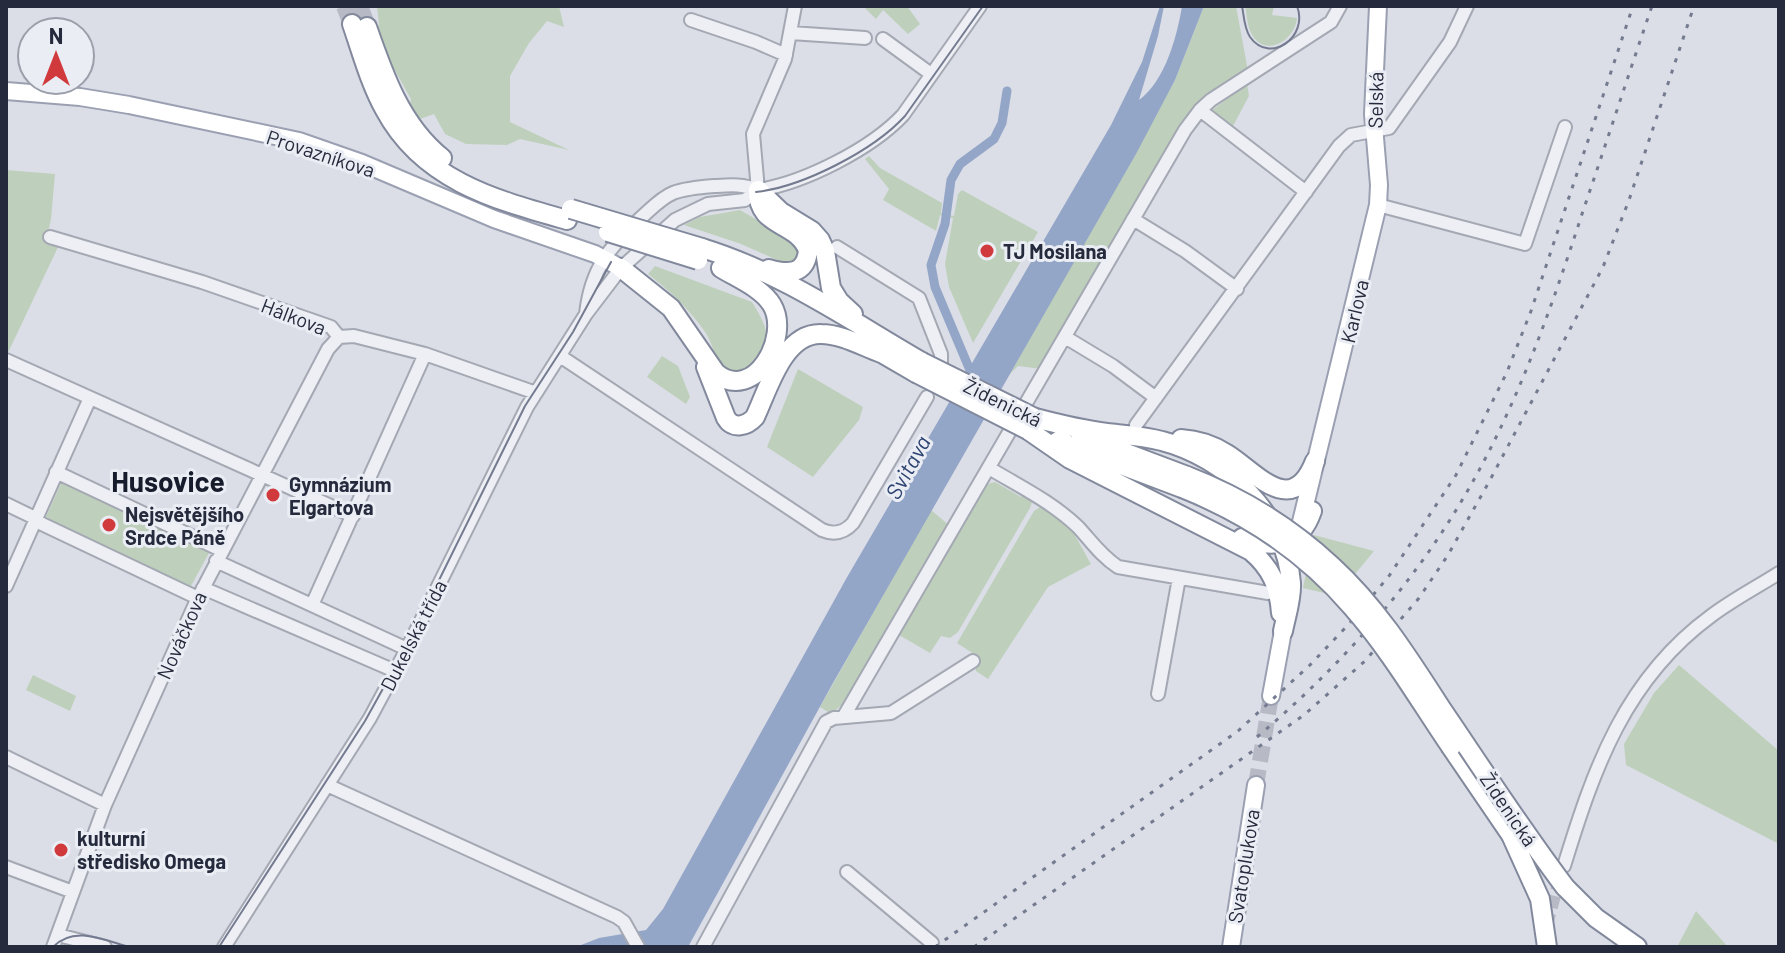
<svg xmlns="http://www.w3.org/2000/svg" width="1785" height="953" viewBox="0 0 1785 953" font-family="Barlow,sans-serif">
	<rect width="100%" height="100%" fill="#dbdee6"/>
	<!-- green -->
	<path fill="#bed0bc" d="M377 6H559L564 27 547 21 529 43 510 76V122L569 150 520 139 507 145 466 144 445 134 434 114 417 120 409 108 411 99C398 75 385 56 376 29L379 25Z
		M863 6H907L920 24 908 34 883 10 876 19Z
		M1204 6H1236L1248 71 1211 95 1042 369 1018 366 1010 374 1175 80Z
		M1245 6H1274L1272 15 1297 18C1295 41 1264 59 1251 33 1247 25 1247 14 1245 6Z
		M1247 84 1249 96 1233 126 1236 129 1230 131 1207 109 1211 111Z
		M869 156 880 168 942 203 941 213 954 216 958 194 962 190 1038 232 973 343 949 287 945 264 953 218 940 215 936 231 883 200 889 189 865 159Z
		M6 170 55 174 51 219 47 237 59 245 6 357Z
		M740 210 796 242 799 253 795 261 784 263 741 244 684 225 700 217Z
		M655 266 752 302C759 314 769 328 766 343 763 360 745 382 727 370 715 362 713 343 705 332 689 309 670 291 648 274Z
		M662 356 678 366 690 397 686 404 647 377Z
		M798 369 863 407 859 420 813 477 767 447Z
		M62 481 207 550 209 553 191 586 45 519Z
		M995 482 1021 497 1023 493 1032 502 1030 508 958 632 950 638 941 636 930 653 899 635 987 484Z
		M1040 507C1066 512 1079 543 1091 564L1048 587 988 679 976 671 974 654 957 643 1034 511Z
		M931 510 950 526 851 697 831 714 820 707Z
		M1314 535 1374 551 1337 596 1303 588Z
		M1679 665 1779 751V844L1626 765 1624 744 1654 693Z
		M33 675 76 696 70 711 26 690Z
		M1696 911 1728 947H1677Z"/>
	<!-- water -->
	<path fill="#94a6c8" d="M1160 6H1164L1158 36 1139 100C1165 81 1177 37 1182 6H1204L1175 80 1136 154 833 683 688 947H576L599 938 646 930 663 909 846 579 1111 125 1142 62Z"/>
	<g fill="none" stroke-linecap="round" stroke-linejoin="round">
		<!-- canal -->
		<path stroke="#94a6c8" stroke-width="9" d="M972 375 935 287 931 265 945 224 951 180 960 164 994 139 1002 123 1007 91"/>
		<!-- minor-tunnel -->
		<path stroke="#b7bac4" stroke-width="12" stroke-dasharray="12 6" stroke-linecap="butt" d="M1547 925 1560 877"/>
		<!-- major-tunnel -->
		<path stroke="#b7bac4" stroke-width="16" stroke-dasharray="16 8" stroke-linecap="butt" d="M1256 785 1271 696"/>
		<!-- highway-tunnel -->
		<path stroke="#b7bac4" stroke-width="18" stroke-dasharray="18 9" stroke-linecap="butt" d="M345 6 352 24
			M359 6 367 27"/>
		<!-- minor casing -->
		<g stroke="#a4a8b3" stroke-width="16">
			<path id="minor" d="M691 20 756 42 786 55
				M791 33 865 38
				M883 39 931 74
				M1200 110 1306 192
				M758 190C804 183 871 149 903 115L980 6
				M758 190 753 134 785 59 795 6
				M1378 205 1525 244 1565 127
				M1133 219 1185 251 1237 289
				M50 237 202 282 331 327 339 337
				M837 247 919 298 941 354V367
				M586 314C591 268 610 246 643 216 652 208 661 198 673 193 686 188 701 187 715 186 731 185 743 184 758 190
				M339 337 354 336 425 354 536 393
				M1065 337 1113 366 1156 398
				M560 356 822 530C834 535 844 533 853 523L927 397
				M6 360 353 516
				M1136 425 1339 146 1351 135 1389 128 1450 42 1467 6
				M989 468C1019 486 1052 502 1078 527 1091 541 1101 556 1118 567L1268 593
				M56 472 221 550
				M6 504 35 518 42 524 198 598
				M216 561 407 649
				M6 586 90 398
				M203 588 395 671
				M312 605 425 354
				M1158 694 1179 578
				M844 716 1185 130 1200 110 1211 100 1331 22 1340 6
				M6 757 105 805
				M327 785 617 917 624 922 638 947
				M1564 866C1594 768 1625 679 1711 616 1732 600 1757 587 1779 573
				M6 867 73 892
				M847 872 932 943
				M58 935 105 947
				M53 947 105 805 196 602 328 349 339 337
				M224 947 370 718 407 649 527 407 586 314 621 268 675 220 708 204 745 200 758 190
				M703 947 826 722 834 718 891 713 973 661"/>
		</g>
		<!-- major casing -->
		<g stroke="#9aa0b2" stroke-width="20">
			<path id="major" d="M6 91 80 97 129 105 299 141 362 163 494 219 595 254 621 268
				M1300 526 1378 205 1379 185 1373 114 1378 6
				M1271 696 1283 631
				M1231 947 1256 785"/>
		</g>
		<!-- highway casing -->
		<g stroke="#82899d" stroke-width="22">
			<path id="highway" d="M352 24C362 53 370 83 385 110 423 181 496 200 567 220
				M367 27C384 76 401 125 442 158
				M758 190 781 212 812 231 820 240 825 251 831 288 839 301 853 314
				M758 190C758 229 796 220 808 250 806 274 789 275 769 269
				M702 248C781 272 851 321 922 362
				M621 268 671 308 716 373C754 404 791 337 772 305 762 288 737 278 721 268
				M873 348 916 373
				M706 367 726 418C733 430 747 426 755 417 768 390 783 333 821 334 841 334 862 346 881 353
				M1035 418C1058 424 1083 430 1107 433 1125 435 1144 436 1162 441 1225 457 1286 515 1291 583 1292 598 1286 616 1283 631
				M1028 430 1070 459 1251 551C1271 568 1279 586 1281 613
				M1081 436 1187 476
				M1181 439C1197 440 1213 445 1227 454 1256 472 1292 520 1315 461
				M1058 441 1182 488
				M1242 538C1274 549 1300 546 1312 511
				M1451 747 1511 835
				M1565 887 1596 918 1637 947"/>
		</g>
		<!-- minor -->
		<use href="#minor" stroke="#eeeff4" stroke-width="12"/>
		<!-- major -->
		<use href="#major" stroke="#fff" stroke-width="16"/>
		<!-- highway -->
		<use href="#highway" stroke="#fff" stroke-width="18"/>
		<!-- tram -->
		<path stroke="#747b90" stroke-width="2" d="M1242 6C1244 16 1244 28 1250 37 1270 65 1309 37 1297 6
			M1320 6H1323
			M756 192C802 187 873 151 905 116L983 6
			M53 947C74 925 104 940 129 947
			M219 947 365 721 405 649 525 406 573 332 611 262"/>
		<!-- rail -->
		<path stroke="#747b90" stroke-width="3" stroke-dasharray="4 8" stroke-linecap="butt" d="M1257 737C1342 665 1417 581 1472 483 1521 396 1553 303 1584 208 1607 141 1629 73 1652 6
			M935 947 1238 731 1310 665 1348 625 1389 576 1456 475 1507 372 1531 311 1633 6
			M974 947 1304 715 1365 661 1419 598 1448 555 1490 480 1603 267 1629 200 1694 6"/>
		<!-- highway-bridge casing -->
		<g stroke="#82899d" stroke-width="22" stroke-linecap="butt">
			<path id="highway-bridge" d="M571 209 702 248
				M608 232 698 260
				M922 362 1035 418
				M916 373 1028 430
				M1187 476C1241 497 1289 526 1332 566 1377 607 1410 660 1443 711 1483 770 1522 830 1565 887
				M1182 488C1247 514 1307 554 1352 607 1390 650 1419 700 1451 747
				M1511 835 1540 899 1547 947"/>
		</g>
		<!-- highway-bridge -->
		<use href="#highway-bridge" stroke="#fff" stroke-width="18"/>
	</g>
	<!-- markers -->
	<g fill="#d13a3c" stroke="#eaedf4" stroke-width="3">
		<circle cx="987" cy="251" r="8"/>
		<circle cx="273" cy="495" r="8"/>
		<circle cx="109" cy="525" r="8"/>
		<circle cx="61" cy="850" r="8"/>
	</g>
	<g text-anchor="middle" dominant-baseline="central" stroke-width="6" stroke-linejoin="round" paint-order="stroke">
		<!-- street labels -->
		<g font-size="20" fill="#252a3c" stroke="#eaedf4">
			<text transform="translate(1375 100) rotate(-89)">Selská</text>
			<text transform="translate(321 153) rotate(18)">Provazníkova</text>
			<text transform="translate(1354 311) rotate(-77)">Karlova</text>
			<text transform="translate(294 316) rotate(21)">Hálkova</text>
			<text transform="translate(1003 402) rotate(26)">Židenická</text>
			<text transform="translate(181 635) rotate(-66)">Nováčkova</text>
			<text transform="translate(413 635) rotate(-63)">Dukelská třída</text>
			<text transform="translate(1509 809) rotate(56)">Židenická</text>
			<text transform="translate(1243 866) rotate(-81)">Svatoplukova</text>
		</g>
		<!-- poi labels -->
		<g font-size="20" font-weight="bold" fill="#252a3c" stroke="#eaedf4" text-anchor="start">
			<text x="1003" y="251">TJ Mosilana</text>
			<text x="289" y="484">Gymnázium<tspan x="289" dy="23">Elgartova</tspan></text>
			<text x="125" y="514">Nejsvětějšího<tspan x="125" dy="23">Srdce Páně</tspan></text>
			<text x="77" y="838">kulturní<tspan x="77" dy="23">středisko Omega</tspan></text>
		</g>
		<!-- water labels -->
		<g font-size="22" font-style="italic" fill="#2e4371" stroke="#eaedf4">
			<text transform="translate(907 467) rotate(-61)">Svitava</text>
		</g>
		<!-- district labels -->
		<g font-size="28" font-weight="bold" fill="#171c2d" stroke="#eaedf4">
			<text x="168" y="481">Husovice</text>
		</g>
	</g>
	<!-- border -->
	<rect width="1785" height="953" fill="none" stroke="#252a3c" stroke-width="16"/>
	<!-- north arrow -->
	<g transform="translate(56 56)"><circle r="38" fill="#eaedf4" stroke="#9b9faa" stroke-width="2"/>
	<path d="M0-6L14 30L0 20L-14 30Z" fill="#d13a3c"/>
	<text y="-12" font-size="22" font-weight="bold" text-anchor="middle" fill="#252a3c">N</text>
	</g>
</svg>
